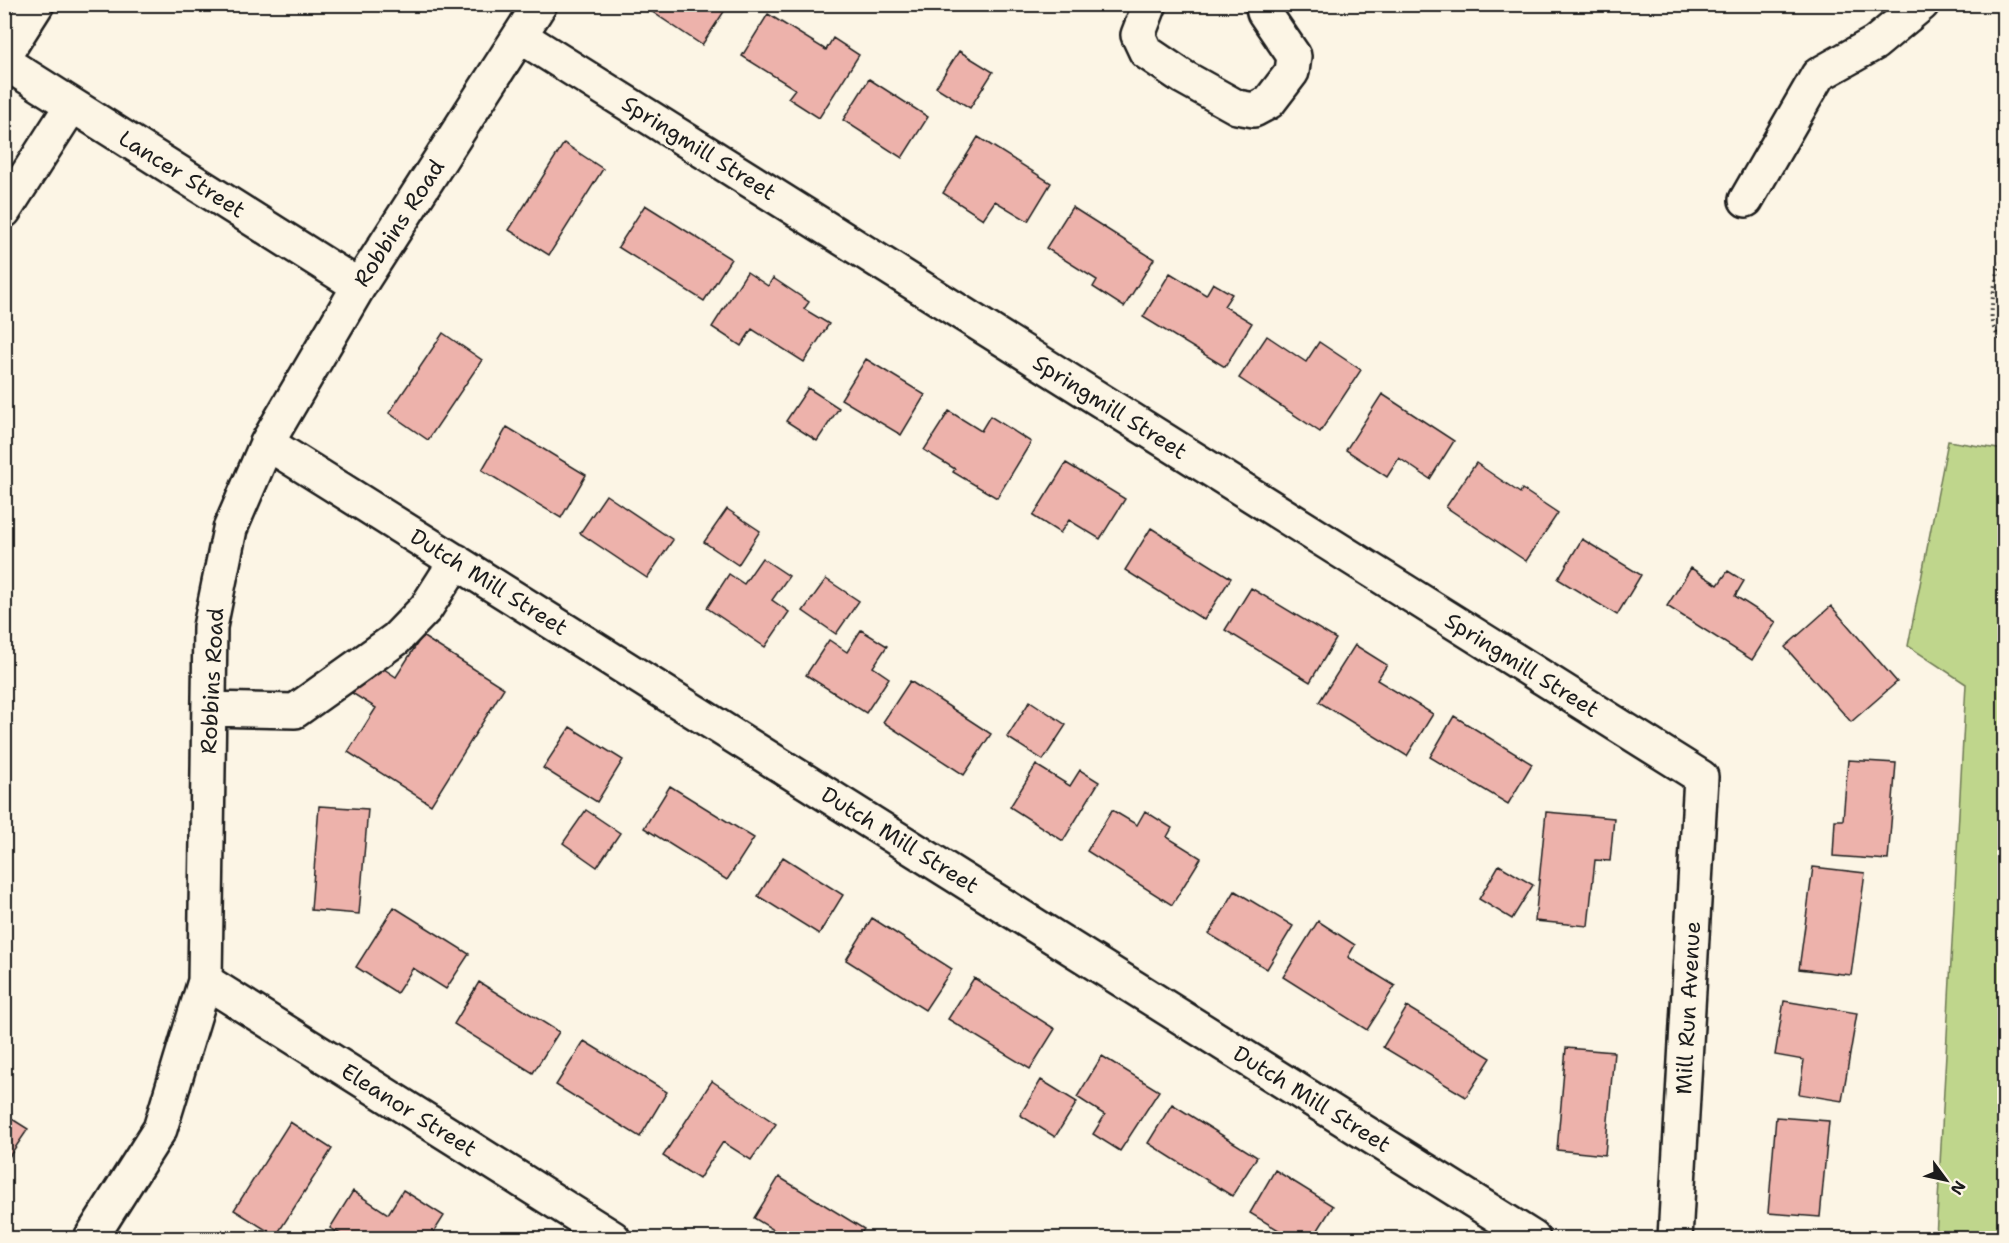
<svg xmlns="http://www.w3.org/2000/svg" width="2009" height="1243" viewBox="0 0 2009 1243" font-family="'Shantell Sans',sans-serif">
	<rect width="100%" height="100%" fill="#fcf5e5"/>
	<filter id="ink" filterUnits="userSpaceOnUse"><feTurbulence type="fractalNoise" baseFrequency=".0167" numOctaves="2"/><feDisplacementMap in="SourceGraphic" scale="12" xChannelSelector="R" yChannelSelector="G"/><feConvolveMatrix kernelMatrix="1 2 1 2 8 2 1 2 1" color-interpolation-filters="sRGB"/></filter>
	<g filter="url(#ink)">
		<!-- green -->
		<path fill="#bfd68c" stroke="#6e7954" stroke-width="1.5" d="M1948 441 2004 450V1238H1936L1966 684 1908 646Z"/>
		<!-- building -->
		<path fill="#edb2ab" stroke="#1c1c1c" stroke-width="1.5" d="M656 4H729L702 45 651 11Z
			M768 14 826 50 833 38 859 55 819 118 788 98 795 89 742 56Z
			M959 51 993 72 970 108 936 87Z
			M869 79 928 117 902 158 843 120Z
			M978 137 1051 183 1028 221 995 201 983 219 943 193Z
			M564 143 603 169 549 255 509 230Z
			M645 205 731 259 704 301 618 247Z
			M1072 207 1154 259 1124 307 1093 287 1097 280 1046 248Z
			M747 272 768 286 773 278 809 302 804 309 829 324 804 362 752 329 741 346 712 327Z
			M1170 273 1206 295 1213 283 1232 294 1224 306 1252 323 1225 367 1143 317Z
			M443 333 482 360 428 440 389 413Z
			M1267 336 1306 362 1319 342 1361 370 1320 432 1239 378Z
			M866 359 925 395 901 435 841 399Z
			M808 388 839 408 817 441 786 421Z
			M1382 394 1454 441 1430 479 1399 458 1387 477 1346 450Z
			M949 411 981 431 990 416 1031 442 997 498 953 472 955 469 924 450Z
			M507 427 586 475 561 518 482 470Z
			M1066 463 1125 499 1100 539 1069 520 1060 533 1033 516Z
			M1476 463 1520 493 1522 489 1558 513 1526 561 1446 507Z
			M606 495 673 540 647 578 580 533Z
			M727 509 760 531 738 565 704 542Z
			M1151 528 1231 578 1204 620 1125 570Z
			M1582 539 1641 575 1617 615 1558 579Z
			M762 558 789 576 772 600 789 612 765 647 707 608 729 574 744 584Z
			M1691 568 1718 585 1728 571 1744 581 1735 596 1776 622 1752 660 1667 606Z
			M826 579 859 601 836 634 803 611Z
			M1251 588 1336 639 1310 682 1225 630Z
			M1831 606 1897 682 1851 722 1785 647Z
			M861 630 887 646 873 667 889 678 866 713 806 675 829 640 847 652Z
			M422 636 504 688 431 805 348 752 376 708 352 693 372 661 396 677Z
			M1355 645 1387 665 1377 680 1433 714 1407 756 1319 702Z
			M910 681 991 734 964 775 883 722Z
			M1030 701 1066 725 1043 760 1007 737Z
			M1454 716 1532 764 1508 804 1430 757Z
			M570 727 623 760 597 802 543 768Z
			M1848 760 1896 763 1888 860 1833 856 1835 820H1843Z
			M1036 765 1070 786 1080 770 1099 782 1063 841 1010 807Z
			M670 786 754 838 727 880 644 828Z
			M319 806 368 809 359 914 311 910Z
			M586 810 620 833 597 867 563 843Z
			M1112 810 1137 825 1145 811 1172 828 1167 837 1201 858 1172 905 1087 851Z
			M1546 812 1614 818 1610 861 1595 860 1588 926 1535 921Z
			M783 857 843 895 819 934 758 896Z
			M1499 865 1533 885 1512 919 1479 899Z
			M1813 867 1865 873 1851 975 1799 969Z
			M1235 891 1293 926 1267 969 1209 934Z
			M394 907 469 954 446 989 413 968 397 993 356 967Z
			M872 918 952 969 925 1010 846 960Z
			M1318 921 1355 945 1348 957 1395 986 1367 1030 1283 977Z
			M974 978 1055 1029 1030 1069 948 1019Z
			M479 982 559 1032 533 1073 454 1024Z
			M1784 1001 1857 1013 1842 1101 1799 1094 1804 1060 1775 1055Z
			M1407 1007 1491 1058 1466 1097 1383 1047Z
			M584 1041 667 1092 640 1137 556 1085Z
			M1566 1048 1614 1052 1605 1155 1557 1150Z
			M1102 1056 1159 1091 1120 1151 1093 1134 1105 1115 1077 1097Z
			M1041 1080 1077 1102 1055 1137 1020 1115Z
			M712 1081 776 1124 751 1160 723 1142 699 1179 663 1156Z
			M1172 1104 1257 1157 1232 1196 1148 1143Z
			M4 1114 28 1129 4 1164Z
			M1776 1117 1829 1121 1820 1217 1768 1213Z
			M290 1122 332 1149 276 1236 234 1210Z
			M1275 1170 1333 1206 1313 1238H1292L1250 1213Z
			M779 1177 864 1229 858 1238H787L754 1218Z
			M403 1190 444 1216 430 1238H347L330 1228 353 1191 388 1214Z"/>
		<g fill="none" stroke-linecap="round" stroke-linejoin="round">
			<!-- minor casing -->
			<g stroke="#1c1c1c" stroke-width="38">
				<path id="minor" d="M1150 4 1138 35 1146 52 1183 77 1237 107 1254 110 1269 102 1292 72 1294 56 1264 12 1262 4
					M520 36 1701 777 1675 1238
					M4 56 37 4
					M4 62 359 286
					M1746 200 1818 75 1875 43 1922 4
					M4 211 72 105
					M267 443 1533 1238
					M209 709 295 711 396 639 426 608 456 561
					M205 981 613 1238
					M91 1238 160 1129 205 981 210 627 230 529 267 443 359 286 540 4"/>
			</g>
			<!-- path -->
			<path stroke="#1c1c1c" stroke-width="4" stroke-dasharray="1.5 4.5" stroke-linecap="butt" d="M2004 257C1996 272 1990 305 1992 322 1994 330 2000 340 2004 347
				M2003 1238 2004 1205"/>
			<!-- minor -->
			<use href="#minor" stroke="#fcf5e5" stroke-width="33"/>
		</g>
	</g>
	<g text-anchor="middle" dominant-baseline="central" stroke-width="6" stroke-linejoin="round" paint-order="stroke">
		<!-- street labels -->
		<g font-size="22" fill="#1c1c1c" stroke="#fcf5e5">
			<text transform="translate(699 148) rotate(32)">Springmill Street</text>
			<text transform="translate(182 174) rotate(32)">Lancer Street</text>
			<text transform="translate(399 223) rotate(-57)">Robbins Road</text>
			<text transform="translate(1110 407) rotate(32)">Springmill Street</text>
			<text transform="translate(489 582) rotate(32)">Dutch Mill Street</text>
			<text transform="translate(1522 665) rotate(32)">Springmill Street</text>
			<text transform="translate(212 681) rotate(-87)">Robbins Road</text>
			<text transform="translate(900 840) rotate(32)">Dutch Mill Street</text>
			<text transform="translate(1688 1008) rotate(-87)">Mill Run Avenue</text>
			<text transform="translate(1312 1099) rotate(32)">Dutch Mill Street</text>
			<text transform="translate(409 1110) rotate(32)">Eleanor Street</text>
		</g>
	</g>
	<!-- margin -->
	<rect width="2009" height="1243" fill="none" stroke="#fcf5e5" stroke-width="24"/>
	<rect x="12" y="12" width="1985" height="1219" fill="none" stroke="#1c1c1c" stroke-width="2" filter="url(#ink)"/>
	<!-- north arrow -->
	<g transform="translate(1946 1180) rotate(123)" stroke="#fcf5e5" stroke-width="4.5" paint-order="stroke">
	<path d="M0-4.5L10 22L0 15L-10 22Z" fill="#1c1c1c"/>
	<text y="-9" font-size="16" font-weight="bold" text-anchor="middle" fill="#1c1c1c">N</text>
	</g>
</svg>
